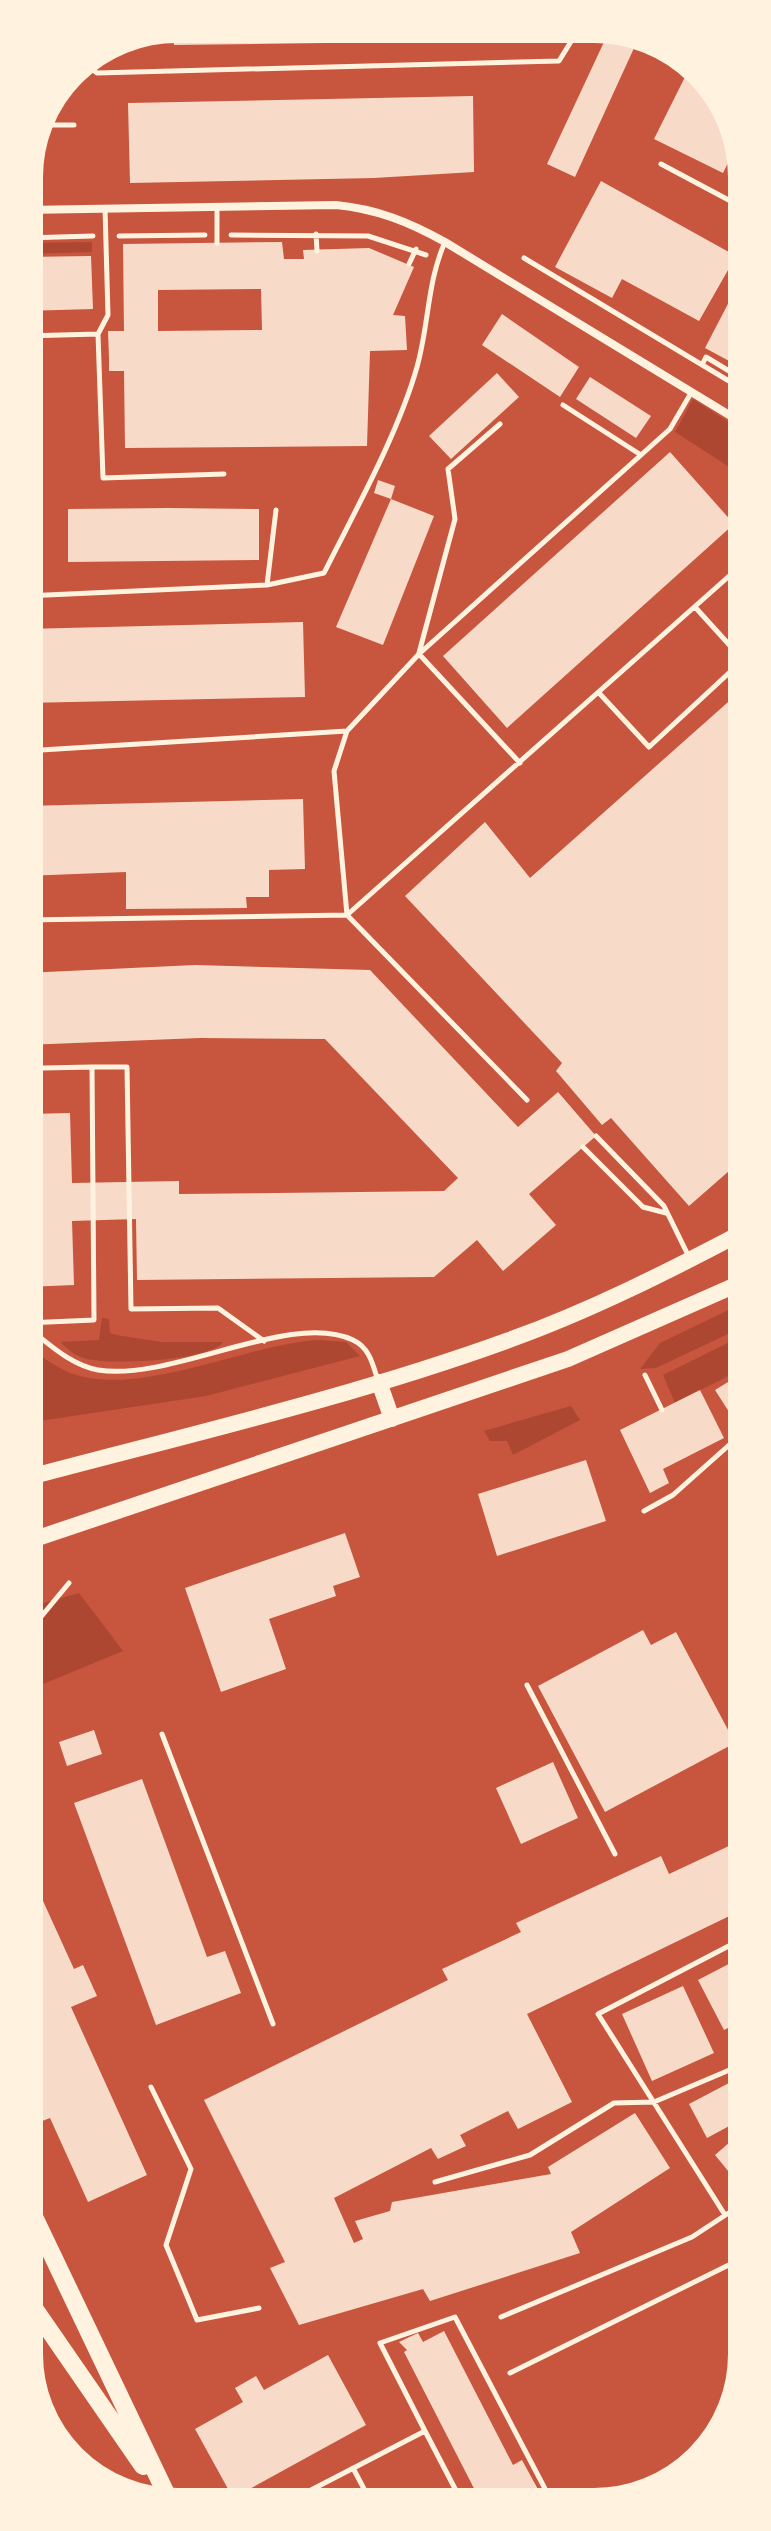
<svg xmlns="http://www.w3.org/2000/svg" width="771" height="2531" viewBox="0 0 771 2531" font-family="'Exo 2',sans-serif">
	<rect width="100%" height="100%" fill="#c8553d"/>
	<!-- green -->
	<path fill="#ae4732" d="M92 242V252L24 254V243Z
		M693 399 744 432 745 477 675 432Z
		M745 1302V1326L656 1368 640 1369 660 1343Z
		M102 1318 109 1319 110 1333 116 1335 162 1342H223C210 1361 110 1365 87 1359 75 1356 68 1350 61 1342L99 1340Z
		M746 1334V1367L675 1403 663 1375Z
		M318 1340 346 1342 360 1356 206 1396 26 1423V1345C39 1355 53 1365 68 1372 135 1400 247 1344 318 1340Z
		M571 1406 580 1420 513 1455 507 1441H490L484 1431Z
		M79 1593 123 1651 31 1689 26 1700V1608Z"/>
	<!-- building -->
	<path fill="#f7dbc8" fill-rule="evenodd" d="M177 24 397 25V42L174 45 173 25Z
		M433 26 551 27V38L433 40Z
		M590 27H624L640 35 575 177 547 164 604 42 587 34Z
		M692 63 703 69 740 139 723 173 654 139Z
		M473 96 474 172 374 178 130 183 128 103Z
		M601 181 736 256 699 321 622 279 612 298 555 267Z
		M282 242 284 259H304L303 250 369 248 414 267 393 315 405 316 407 350 370 351 367 446 125 448 124 371H109V358L108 331H124L123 244ZM261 289 262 330 158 331V290Z
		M91 256 93 309 24 311V257Z
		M744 273V369L705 348Z
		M502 314 579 367 560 397 482 345Z
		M497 373 519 397 451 459 429 436Z
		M590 377 651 416 636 438 576 399Z
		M25 409 43 410V447L25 446Z
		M670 452 734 524 507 728 443 656Z
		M378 480 395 486 391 499 374 493Z
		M391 499 434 516 383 645 336 627Z
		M168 508 259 509V560L68 562V509Z
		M303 622 305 697 25 703V629Z
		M745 687V1157L689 1206 611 1118 602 1125 556 1071 562 1063 405 896 485 822 530 878Z
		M303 799 305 869 269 870V897H246L247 908 126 909V872L25 876V806Z
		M195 965 370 970 518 1127 558 1092 596 1136 529 1194 556 1225 503 1271 477 1240 434 1277 137 1280 136 1219 72 1221 74 1285 26 1287 25 1060H28L30 1114 70 1113 72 1183 179 1181V1194L444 1191 458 1178 325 1039 200 1038 25 1045V973Z
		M746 1371V1406L731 1415 715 1390Z
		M700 1390 724 1438 663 1469 669 1483 650 1493 620 1430Z
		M586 1460 606 1521 497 1556 478 1494Z
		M345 1533 360 1577 333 1586 336 1596 269 1619 286 1669 221 1692 185 1588Z
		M643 1630 651 1645 676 1632 735 1743 605 1812 538 1686Z
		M94 1730 102 1754 67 1766 59 1742Z
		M553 1762 578 1818 521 1844 496 1788Z
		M142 1779 207 1957 225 1951 241 1993 156 2025 74 1803Z
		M746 1838V1908L527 2014 572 2102 518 2129 508 2111 460 2135 466 2146 438 2159 431 2148 334 2198 354 2243 363 2239 355 2221 390 2211 392 2202 551 2174 548 2167 635 2113 670 2168 571 2232 580 2253 430 2301 423 2289 299 2325 270 2268 285 2262 204 2100 448 1980 442 1969 521 1932 516 1923 661 1856 669 1874Z
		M33 1879 74 1969 83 1965 97 1996 71 2007 147 2175 88 2202 50 2118 37 2123 27 2099 26 1882Z
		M746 1955V2019L724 2030 698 1980Z
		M683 1986 714 2053 652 2081 622 2014Z
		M746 2074V2117L707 2138 689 2104Z
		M746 2128V2165L733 2177 715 2155Z
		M444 2331 513 2465 522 2460 546 2504H482L404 2352 407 2350 399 2342 418 2333 423 2342Z
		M328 2355 366 2425 233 2498 195 2429 243 2402 235 2388 256 2376 264 2390Z"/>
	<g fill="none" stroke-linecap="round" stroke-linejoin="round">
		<!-- path -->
		<path stroke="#fff3e0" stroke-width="5" d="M316 234 317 251
			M231 235 368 236 426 255
			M119 236 205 235
			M24 238 93 236
			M524 258 744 390
			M409 264 416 249
			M702 365 706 357 744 380
			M645 1375 662 1410
			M26 1635 69 1583"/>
		<!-- service -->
		<path stroke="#fff3e0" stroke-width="5" d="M80 61 97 73 559 61 580 27
			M43 125H74
			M661 164 738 205 744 193
			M105 208 108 315 98 334 103 478 224 474
			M217 243V208
			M24 336 98 334
			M563 405 641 455
			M25 486H35L36 596
			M267 585 324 573C355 511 398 434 417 367 429 325 427 282 445 242
			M25 596 267 585 276 510
			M419 653 455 519 448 469 500 424
			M419 654 670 429 691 393
			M600 694 649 747 743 660 695 607
			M347 731 334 771 347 915 527 1100
			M25 751 347 731 419 654 520 763
			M25 920 347 915 745 562
			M43 1068 92 1067
			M596 1136 664 1206 688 1255
			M583 1147 643 1207 666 1213
			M26 1323 94 1320 92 1067H127L131 1309 218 1308 264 1341
			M26 1326C48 1343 70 1365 98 1370 172 1382 291 1310 353 1340 370 1348 373 1365 378 1381
			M644 1511 673 1495 746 1430
			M527 1685 615 1854
			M162 1734 273 2024
			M151 2087 191 2169 166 2245 197 2320 259 2308
			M435 2182 530 2155 614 2103 654 2102 746 2063
			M725 2215 598 2014 746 1937
			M501 2317 692 2237 747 2201
			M510 2373 747 2256
			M425 2431 380 2343 455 2317 553 2504
			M353 2468 372 2504
			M284 2504 425 2431 463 2504"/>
		<!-- minor -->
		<path stroke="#fff3e0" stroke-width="8" d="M24 210 336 205C377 209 409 222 445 242L744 424"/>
		<!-- secondary -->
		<path stroke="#fff3e0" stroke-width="16" d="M379 1382 392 1419
			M26 1478C187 1435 352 1397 509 1340 590 1311 669 1271 745 1231
			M26 1542 568 1359 745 1281"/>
		<!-- primary -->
		<path stroke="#fff3e0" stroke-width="18" d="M27 2202 171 2504
			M27 2298 143 2466
			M56 2438 76 2466"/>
	</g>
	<!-- crop -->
	<path d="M0 0H771V2531H0ZM177 38H594A139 139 0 0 1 733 177V2354A139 139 0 0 1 594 2493H177A139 139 0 0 1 38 2354V177A139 139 0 0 1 177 38Z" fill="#fff3e0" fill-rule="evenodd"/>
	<path fill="none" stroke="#fff3e0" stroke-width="10" d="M177 38H594A139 139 0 0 1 733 177V2354A139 139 0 0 1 594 2493H177A139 139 0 0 1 38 2354V177A139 139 0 0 1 177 38Z"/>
</svg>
